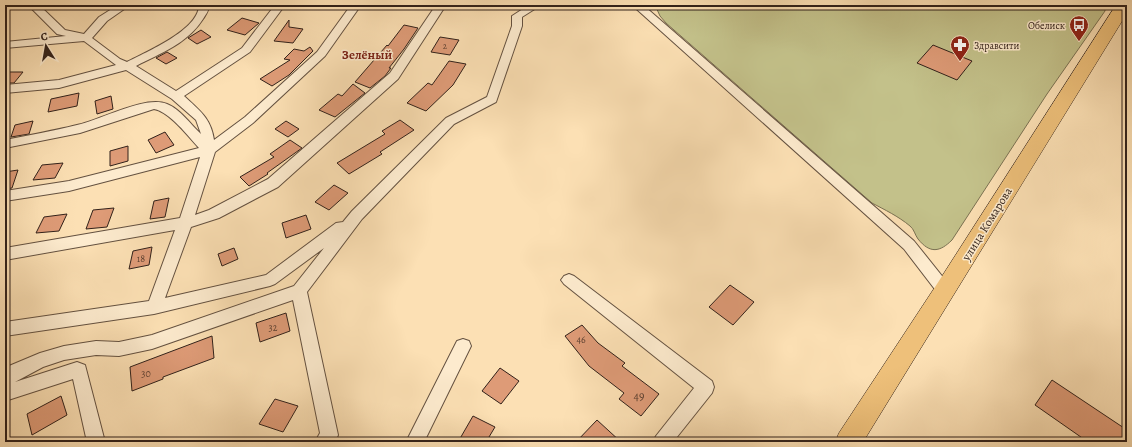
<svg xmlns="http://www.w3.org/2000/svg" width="1132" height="447" viewBox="0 0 1132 447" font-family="Alegreya,serif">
	<rect width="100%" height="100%" fill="#fce0b4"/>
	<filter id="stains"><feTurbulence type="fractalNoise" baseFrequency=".005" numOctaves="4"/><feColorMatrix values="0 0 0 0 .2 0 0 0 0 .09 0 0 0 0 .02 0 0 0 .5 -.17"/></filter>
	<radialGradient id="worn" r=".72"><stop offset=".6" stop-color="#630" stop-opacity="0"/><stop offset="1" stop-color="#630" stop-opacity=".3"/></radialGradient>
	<!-- green -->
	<path fill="#c3c18a" stroke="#7a7152" d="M655 5H1102L1105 7V11L1047 94 952 240C940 252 930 254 918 239 915 235 914 229 910 226 898 216 885 210 872 203L666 23 660 16Z"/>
	<!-- building -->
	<path fill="#de9b77" stroke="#31211a" d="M242 18 259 23 245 35 227 30Z
		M289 20V27L303 29 293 43 274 41Z
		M404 25 418 28 404 49 389 68H391L385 76 370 88 355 82 387 45 388 46Z
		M201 30 211 37 197 44 188 38Z
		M440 37 459 40 450 55 431 52Z
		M933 45 972 61 957 80 917 63Z
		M310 47 313 51 289 75 272 86 260 79 290 60 284 59 294 49 304 51Z
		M167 52 177 58 166 64 156 58Z
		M449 61 466 64 453 85 426 111 407 103 428 83 432 85Z
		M5 72H23L14 83H5Z
		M353 84 365 93 335 117 319 110 338 94 342 96Z
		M79 93 77 106 48 112 51 99Z
		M111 96 113 109 97 114 95 101Z
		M400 120 414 130 380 152 382 154 349 174 337 163 385 134 382 131Z
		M33 121 29 134 11 137 15 125Z
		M286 121 299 129 288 137 275 129Z
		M165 132 174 145 156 153 148 140Z
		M290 140 302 148 267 173 268 174 249 186 240 177 274 157 270 154Z
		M128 146V161L110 166V151Z
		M63 163 55 178 33 180 42 165Z
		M18 170 12 188 5 189V172Z
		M334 185 348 193 329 210 315 202Z
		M169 198 165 217 150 219 154 201Z
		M114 208 107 227 86 229 93 210Z
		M67 214 59 231 36 233 44 217Z
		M306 215 311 229 286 238 282 223Z
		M152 247 149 265 129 269 133 251Z
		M234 248 238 259 222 266 218 254Z
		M730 285 754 302 733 325 709 307Z
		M286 313 290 331 260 342 256 323Z
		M582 325 598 343 625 363 622 366 659 394 641 416 619 399 624 393 589 366 565 336Z
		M212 336 214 358 163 377V379L132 391 130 367Z
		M500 368 519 381 501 404 482 391Z
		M1052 380 1127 430V442H1088L1035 405Z
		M61 396 67 415 32 435 27 414Z
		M275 399 298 406 283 432 259 424Z
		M473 416 495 427 486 442H458Z
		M597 420 621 442H576Z"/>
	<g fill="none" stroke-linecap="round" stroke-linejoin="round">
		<!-- minor casing -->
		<g stroke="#645140" stroke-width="2">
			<path id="minor" d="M28 5H39L65 30 84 34 99 17 118 5H130L107 21 92 38 120 59 127 62C146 52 199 30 199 5H209C209 11 206 14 203 19 187 44 161 53 136 66L176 91 242 48 275 5H285L250 52 184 96C199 110 211 118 214 140L245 117 317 52 351 5H361L325 56 253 123 215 152 195 215 209 210 268 179 390 73 436 5H446L398 79 278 187 219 218 191 227 165 298 266 275 336 223 343 222 352 211 446 118 487 97 512 26V16L529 5H541L522 17V26L496 102 454 124 362 219 307 292 338 435 335 442H315L320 433 293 300 152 349 119 356 96 355 64 360 43 367 15 382 77 362 85 365 105 442H87L73 379 5 401V369L9 366 40 353 64 346 96 341 119 342 152 335 294 286 324 248 275 284 270 286 154 314 5 336V322L149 301 175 230 5 260V248L180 218 200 157 69 191 5 201V191L69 181 199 148C188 136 170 112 154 109L80 133 5 148V140C29 135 53 131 77 125 101 120 145 95 167 104 180 109 191 125 201 134L196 120 172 99 126 70 59 88 5 93V85L59 80 116 65 84 41 5 48V42L66 36 57 34Z
				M632 5H643L914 241 950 286 953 291 950 296 945 298 940 296 904 249Z
				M569 274 574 276 712 381 714 387 712 393 673 442H653L656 436 694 388 564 284 561 280 564 276Z
				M463 339 469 341 471 346 424 442H406L457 341Z"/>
		</g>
		<!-- primary casing -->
		<g stroke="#31211a" stroke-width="1">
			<path id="primary" d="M1116 5H1127V13L863 442H835L839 433 937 284Z"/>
		</g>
		<!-- minor -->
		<use href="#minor" fill="#fdebce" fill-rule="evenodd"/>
		<!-- primary -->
		<use href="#primary" fill="#eec07a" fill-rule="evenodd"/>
	</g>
	<!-- icons -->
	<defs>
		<g id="bus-pin" transform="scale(1)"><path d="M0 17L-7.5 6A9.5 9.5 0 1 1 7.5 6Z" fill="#8f2418" stroke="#fdebce"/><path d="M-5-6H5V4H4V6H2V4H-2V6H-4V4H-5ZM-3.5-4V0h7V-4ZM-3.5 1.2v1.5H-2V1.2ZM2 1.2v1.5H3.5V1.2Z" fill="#fff"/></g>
		<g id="pharmacy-pin" transform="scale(1)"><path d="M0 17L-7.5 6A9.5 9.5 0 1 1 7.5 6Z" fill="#8f2418" stroke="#fdebce"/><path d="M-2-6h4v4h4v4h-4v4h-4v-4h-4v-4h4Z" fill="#fff"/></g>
	</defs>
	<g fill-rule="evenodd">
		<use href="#bus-pin" x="1079" y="25"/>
		<use href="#pharmacy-pin" x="960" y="45"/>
	</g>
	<g text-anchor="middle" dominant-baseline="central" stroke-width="3" stroke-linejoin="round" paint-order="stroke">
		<!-- far-number labels -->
		<g font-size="9" fill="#5c4031">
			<text x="445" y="46">2</text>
		</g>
		<!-- far-poi labels -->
		<g font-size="10" fill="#31211a" stroke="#fdebce" text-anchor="end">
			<text x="1065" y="25">Обелиск</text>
			<text x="974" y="45" text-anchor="start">Здравсити</text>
		</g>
		<!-- number labels -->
		<g font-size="10" fill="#5c4031">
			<text x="141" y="258">18</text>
			<text x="273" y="327">32</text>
			<text x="581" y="339">46</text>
			<text x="146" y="373">30</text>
		</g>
		<!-- street labels -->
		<g font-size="12" fill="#31211a" stroke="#fdebce">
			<text transform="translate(987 224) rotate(-58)">улица Комарова</text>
		</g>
		<!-- near-number labels -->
		<g font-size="12" fill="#5c4031">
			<text x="639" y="396">49</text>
		</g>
		<!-- far-district labels -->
		<g font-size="13" font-weight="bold" fill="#7a1f14" stroke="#fdebce">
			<text x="367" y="54">Зелёный</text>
		</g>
	</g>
	<!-- margin -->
	<rect width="1132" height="447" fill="none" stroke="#fce0b4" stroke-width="20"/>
	<rect x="6" y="6" width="1120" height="435" fill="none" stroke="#31211a" stroke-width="2"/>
	<rect x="10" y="10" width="1112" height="427" fill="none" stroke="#31211a"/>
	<!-- north arrow -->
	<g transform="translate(46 46) rotate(349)" stroke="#fdebce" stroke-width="3" paint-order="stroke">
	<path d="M0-3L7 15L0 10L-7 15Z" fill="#31211a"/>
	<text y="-6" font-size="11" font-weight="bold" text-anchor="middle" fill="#31211a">С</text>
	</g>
	<rect width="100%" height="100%" filter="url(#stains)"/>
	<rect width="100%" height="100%" fill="url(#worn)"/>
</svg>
